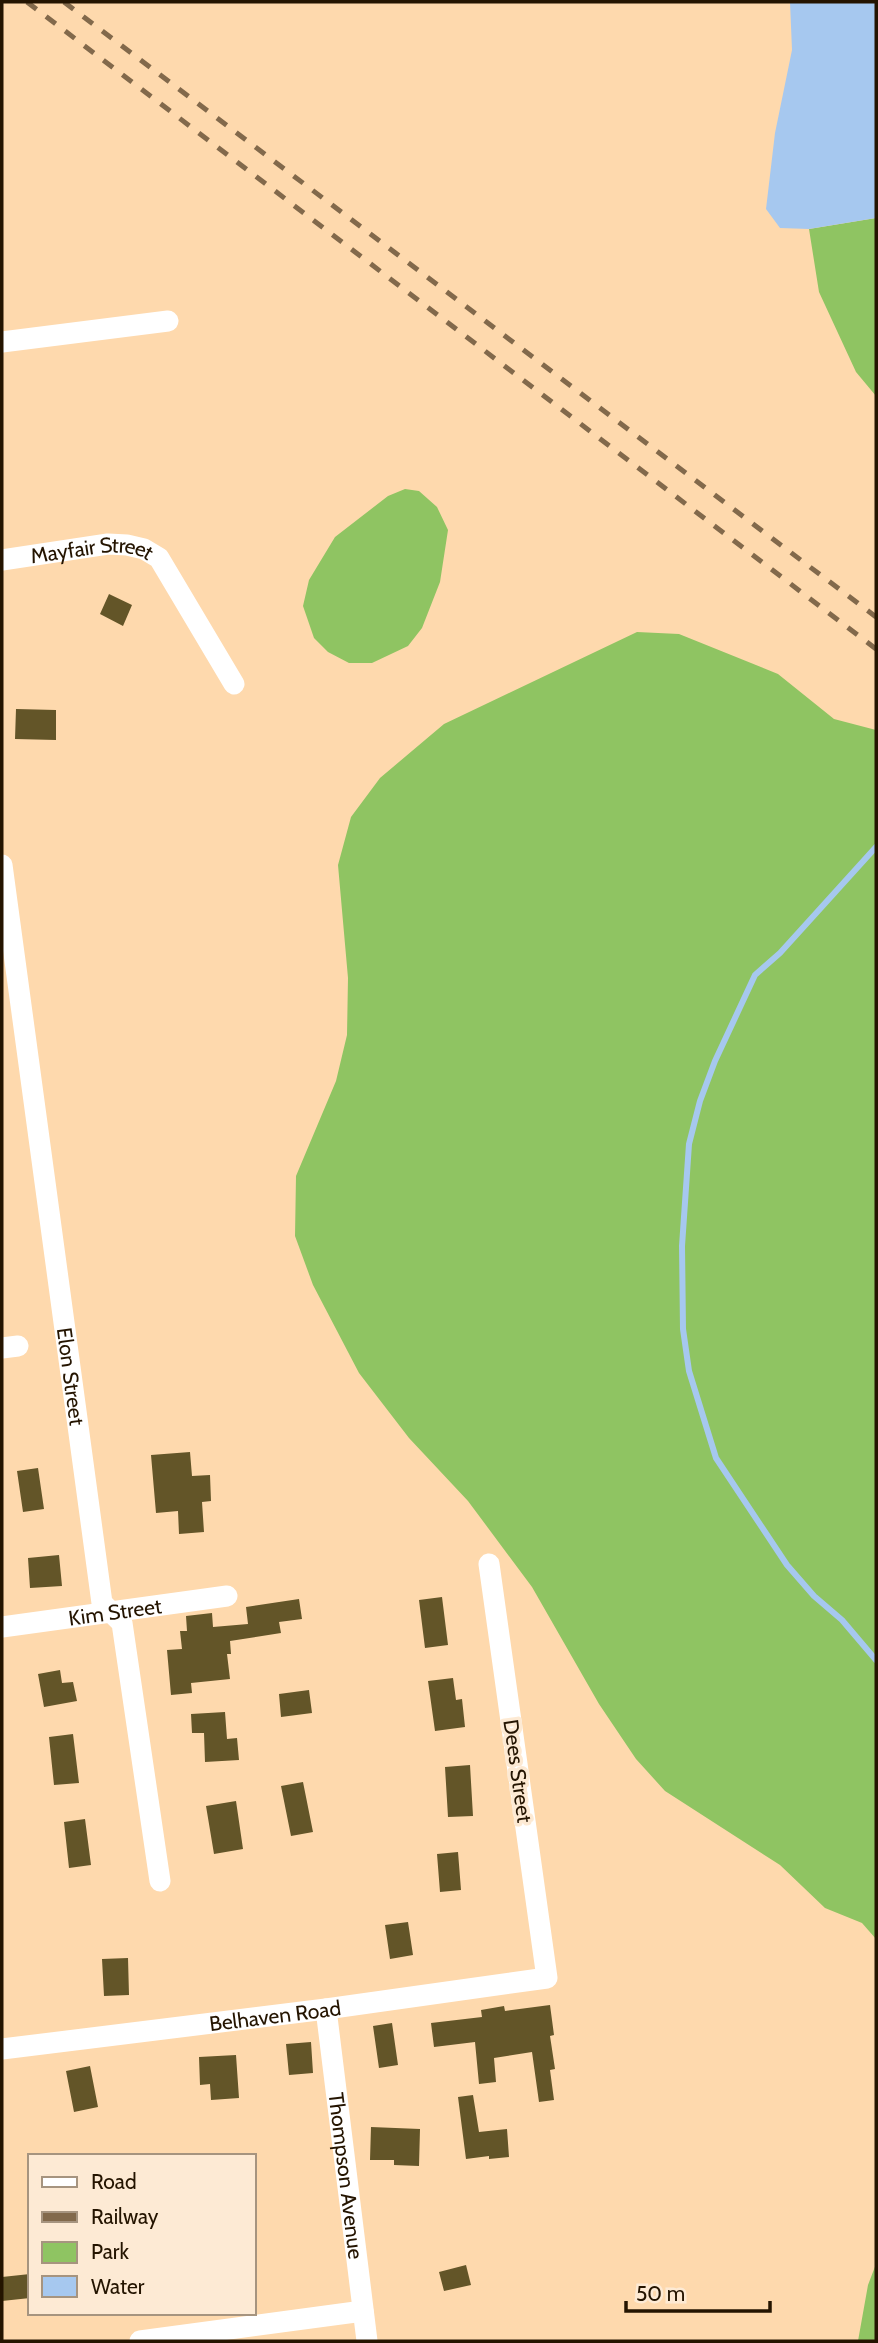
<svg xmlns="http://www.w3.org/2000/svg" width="878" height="2343" viewBox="0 0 878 2343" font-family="Cabin,sans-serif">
	<rect width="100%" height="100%" fill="#fed9ad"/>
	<!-- green -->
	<path fill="#8fc462" d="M876 218V396L856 372 819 292 809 229Z
		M405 489 419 491 437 507 448 530 440 582 422 628 408 646 372 663H349L328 652 314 638 303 606 309 580 335 537 388 496Z
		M637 632 679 634 778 674 834 719 876 730V1939L862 1923 825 1908 780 1865 665 1791 636 1759 599 1704 532 1587 468 1501 409 1438 359 1373 313 1285 295 1236 296 1176 336 1081 347 1035 348 978 338 865 351 817 380 778 444 724Z
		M876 2264V2341H858L868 2285Z"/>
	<!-- water -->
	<path fill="#a6c8ef" d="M790 2H876V218L809 229 780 228 766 209 775 133 792 50Z"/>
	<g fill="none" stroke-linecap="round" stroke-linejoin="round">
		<!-- stream -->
		<path stroke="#a6c8ef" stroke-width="6" d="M876 847 780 953 755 975 715 1061 700 1101 689 1144 682 1246 683 1329 689 1371 716 1458 787 1565 814 1596 842 1620 876 1660"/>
	</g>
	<!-- building -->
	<path fill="#635528" d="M109 594 132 605 123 626 100 614Z
		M16 709 56 710V740L15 739Z
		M190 1452 192 1476 210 1475 211 1501 202 1502 204 1532 179 1534 178 1511 156 1513 151 1455Z
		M38 1468 44 1509 23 1512 17 1471Z
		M59 1555 62 1586 30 1588 28 1558Z
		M442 1597 448 1645 425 1648 419 1600Z
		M299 1599 302 1619 279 1622 281 1633 230 1641 231 1654H227L230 1679 191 1683 192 1693 171 1695 167 1650 182 1649 180 1631H187L186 1616 212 1613 213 1627 248 1624 246 1607Z
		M60 1670 62 1683 73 1682 77 1701 44 1707 38 1674Z
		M453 1678 456 1700 462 1699 465 1727 435 1731 428 1681Z
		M309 1690 312 1713 281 1717 279 1694Z
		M225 1712 227 1739 237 1738 239 1760 205 1762 204 1733H192L191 1714Z
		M73 1734 79 1783 54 1785 49 1737Z
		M470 1765 473 1816 448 1817 445 1767Z
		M303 1782 313 1832 291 1836 281 1786Z
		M236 1801 243 1849 214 1854 206 1806Z
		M85 1819 91 1865 69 1868 64 1822Z
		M458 1852 461 1890 440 1892 437 1854Z
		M408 1922 413 1955 390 1959 385 1925Z
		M128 1958 129 1995 104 1996 102 1959Z
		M550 2005 554 2035 550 2036 555 2069 550 2070 554 2100 539 2102 532 2052 494 2058 496 2082 479 2084 475 2042 434 2047 431 2023 482 2017 481 2010 504 2006 505 2011Z
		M392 2023 398 2065 379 2068 373 2026Z
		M311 2042 313 2073 289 2075 286 2044Z
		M236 2055 239 2098 211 2100 210 2084 200 2085 199 2057Z
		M90 2066 98 2107 74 2112 66 2071Z
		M473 2095 479 2132 507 2129 509 2157 489 2159V2156L466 2159 458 2097Z
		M371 2127 420 2129 419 2166 394 2165V2160H370Z
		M466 2265 471 2285 444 2291 439 2272Z
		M30 2274V2298L2 2301V2277Z"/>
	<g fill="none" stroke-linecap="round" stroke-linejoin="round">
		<!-- street -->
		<g stroke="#fff" stroke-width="21">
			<path d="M2 342 168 321"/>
			<path id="s1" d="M2 560 108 544 127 545 144 549 159 558 234 684"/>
			<path id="s2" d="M2 865 102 1603 122 1623 160 1881"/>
			<path d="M2 1348 18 1346"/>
			<path id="s3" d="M2 1627 227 1596"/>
			<path id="s4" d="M326 2009 367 2341"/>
			<path id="s5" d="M2 2049 326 2009 547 1978 489 1564"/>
			<path d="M140 2341 363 2311"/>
		</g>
		<!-- rail -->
		<path stroke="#82694b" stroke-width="5" stroke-dasharray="12 12" stroke-linecap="butt" d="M27 2 876 649
			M64 2 876 617"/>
	</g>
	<g text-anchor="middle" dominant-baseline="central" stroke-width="7" stroke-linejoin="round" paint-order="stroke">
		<!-- street labels -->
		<g font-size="21" fill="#241400" stroke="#fdead4">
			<text stroke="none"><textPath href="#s1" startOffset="91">Mayfair Street</textPath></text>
			<text stroke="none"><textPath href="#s2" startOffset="516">Elon Street</textPath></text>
			<text stroke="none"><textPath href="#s3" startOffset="114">Kim Street</textPath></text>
			<text transform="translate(518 1771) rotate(82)">Dees Street</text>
			<text stroke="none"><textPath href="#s5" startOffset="275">Belhaven Road</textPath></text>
			<text stroke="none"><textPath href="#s4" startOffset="168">Thompson Avenue</textPath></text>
		</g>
	</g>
	<!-- border -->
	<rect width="878" height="2343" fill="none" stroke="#241400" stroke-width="7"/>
	<!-- legend -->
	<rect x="28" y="2154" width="228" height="161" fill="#fdead4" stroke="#a6947f" stroke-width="2"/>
	<rect x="42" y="2177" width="35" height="10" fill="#ffffff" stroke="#a6947f" stroke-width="2"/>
	<text x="91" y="2189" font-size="21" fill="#241400">Road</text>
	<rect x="42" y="2212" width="35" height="10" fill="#82694b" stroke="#a6947f" stroke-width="2"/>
	<text x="91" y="2224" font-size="21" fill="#241400">Railway</text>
	<rect x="42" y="2242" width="35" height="21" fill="#8fc462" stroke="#a6947f" stroke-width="2"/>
	<text x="91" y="2259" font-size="21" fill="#241400">Park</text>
	<rect x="42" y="2276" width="35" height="21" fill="#a6c8ef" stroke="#a6947f" stroke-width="2"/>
	<text x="91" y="2294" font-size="21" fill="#241400">Water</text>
	<!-- scale -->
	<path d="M626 2301v10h144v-10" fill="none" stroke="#241400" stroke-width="3.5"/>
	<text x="636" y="2301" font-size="21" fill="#241400" stroke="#fdead4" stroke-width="5" paint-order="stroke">50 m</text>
</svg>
